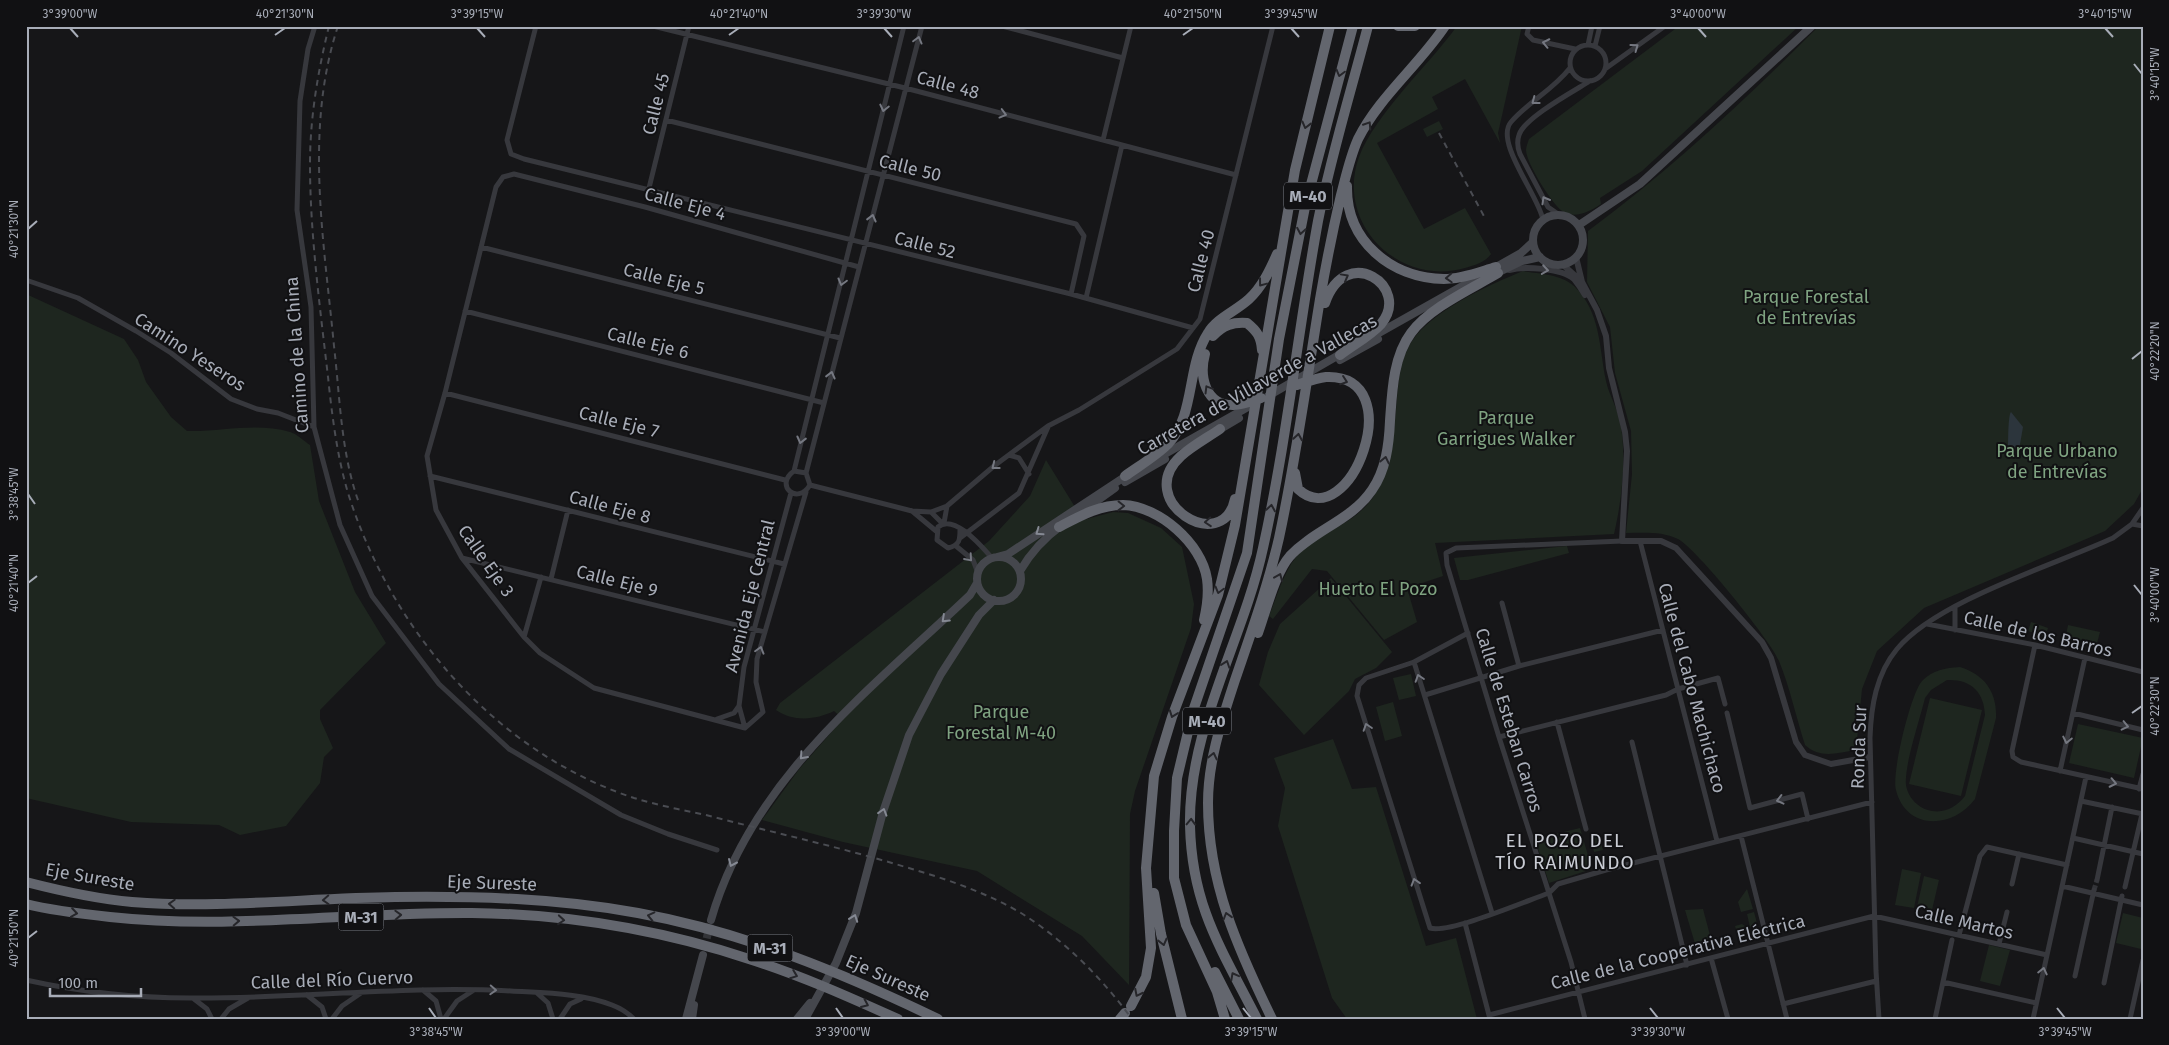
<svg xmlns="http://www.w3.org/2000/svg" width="2169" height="1045" viewBox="0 0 2169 1045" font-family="'Fira Sans',sans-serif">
	<rect width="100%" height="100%" fill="#161618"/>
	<!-- green -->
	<path fill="#1e261f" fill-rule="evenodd" d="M1457 26H1522L1501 120 1498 133 1500 143 1465 79 1432 97 1438 109 1377 143 1424 229 1465 208 1491 254C1485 263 1474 265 1465 268 1398 287 1335 223 1359 157 1375 114 1429 65 1457 26Z
		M1679 26H1799L1642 171 1600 198 1601 204C1591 211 1577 218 1565 213 1554 208 1526 163 1526 150 1526 147 1528 142 1529 139Z
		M1819 26H2143V488L2134 504 2105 531 1924 608 1877 651 1862 689 1856 750C1837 753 1820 759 1805 745 1796 717 1790 688 1779 661 1771 641 1695 547 1678 539 1661 531 1644 533 1626 533L1632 474 1631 431 1615 373 1610 327 1587 282 1588 231C1671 170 1747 98 1819 26Z
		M1439 121 1443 129 1427 137 1423 129Z
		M1523 271C1539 274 1561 274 1574 286 1601 312 1599 347 1606 381 1609 395 1617 407 1620 421 1627 456 1622 500 1614 534L1435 543 1443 576 1407 588 1417 622 1384 640 1327 571 1312 569 1273 619 1269 616C1277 596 1283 574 1296 557 1316 533 1352 526 1371 500 1387 480 1391 455 1394 429 1398 403 1396 372 1408 348 1425 313 1489 285 1523 271Z
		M26 294 124 339 138 360 146 382 171 417 187 431C221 432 256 422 290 432 297 434 304 441 310 445L319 501 355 592 386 643 320 710V719L333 748 324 757 320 783 286 826 240 835 219 825 131 822 26 798Z
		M1046 460 1083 520 1113 512 1128 513 1161 528 1182 547 1194 604 1191 628 1135 791 1130 814 1129 985 1082 936 977 871 843 842 762 820 800 768 843 719 834 711C816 720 793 722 776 710L780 703 989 541 1030 496Z
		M1567 546 1569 553 1468 580H1460L1454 558Z
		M1331 578 1392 652 1376 668 1355 679 1349 691 1304 735 1259 685 1268 652 1280 624Z
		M2031 622 2048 628 2045 637 2028 631Z
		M2068 625 2100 632 2096 647 2065 641Z
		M1960 667C1985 675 1997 692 1996 718L1975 799C1953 829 1906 831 1896 790 1891 774 1911 693 1922 681 1933 670 1945 668 1960 667ZM1947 680C1971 679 1984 692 1985 715L1965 796C1956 807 1946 813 1932 811 1919 809 1908 798 1906 785 1904 766 1920 719 1925 698L1931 690Z
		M1411 674 1416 696 1399 700 1393 678Z
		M1930 698 1982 710 1961 796 1909 784Z
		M1393 702 1402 736 1385 741 1376 707Z
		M2078 724 2143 738 2134 778 2069 763Z
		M1333 739 1352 789 1376 787 1426 946 1456 938 1477 1019H1347L1332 998 1278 826 1285 788 1274 758Z
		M1580 828 1592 869 1549 883 1535 839Z
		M1599 837 1603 850 1594 852 1591 839Z
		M1902 869 1921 873 1914 908 1895 905Z
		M1924 876 1939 880 1932 910 1917 907Z
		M1747 889 1753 909 1741 912 1738 902Z
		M1703 909 1711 939 1696 947 1685 910Z
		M1754 912 1759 931 1757 932 1750 927 1747 914Z
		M2123 913 2143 918 2141 949 2116 943Z
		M1742 924 1755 933V934L1739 939 1735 926Z
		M1989 945 2010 950 2000 986 1980 981Z"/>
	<!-- water -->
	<path fill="#2c353c" d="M2011 412 2023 427 2019 450 2015 455 2008 450C2008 443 2008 415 2011 412Z"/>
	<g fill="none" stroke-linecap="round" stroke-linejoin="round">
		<!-- minor-tunnel -->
		<path stroke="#333438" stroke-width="5" stroke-dasharray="5 2.5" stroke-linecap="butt" d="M2094 890 2097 880"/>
		<!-- secondary-tunnel -->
		<path stroke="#333438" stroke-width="8" stroke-dasharray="8 4" stroke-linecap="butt" d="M704 950 710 924"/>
		<!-- minor -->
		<path stroke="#37383d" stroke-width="5" d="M315 26 308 49 300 101 297 210 311 307 314 427 340 525 372 596 439 684 509 749 621 815 668 834 717 850
			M536 26 507 140 511 154 524 159 1071 294 1193 328
			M653 26 905 88 1236 175
			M1002 26 1123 58
			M1529 26 1527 34 1533 40 1575 49
			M1570 63a18 18 0 1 1 36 0a18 18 0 1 1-36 0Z
			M1588 45 1592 26
			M1595 46 1600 26
			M1605 69 1665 26
			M666 120 1076 224 1084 236 1071 294
			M1103 140 1131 26
			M649 188 689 26
			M1558 214 1548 207 1520 154C1518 149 1517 141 1519 135 1524 118 1574 91 1590 81
			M1543 220C1539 196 1494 142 1511 122 1529 101 1552 91 1570 68
			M481 247 840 338
			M26 280 78 298 136 331 171 353 231 399 257 409 278 413 314 427
			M1086 298 1122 145
			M465 311 824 403
			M445 393 785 480
			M1009 455 1019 458 1029 474
			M794 471 904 26
			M806 473 794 471C774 485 797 506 810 485L806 473 922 26
			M430 476 784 564
			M810 485 912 511 931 512 942 523
			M806 492 757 659 756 682 763 712 745 728 594 688 540 653 524 637 462 558 436 510 427 456 445 393 496 187 503 177 514 174 645 207 859 267
			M912 511 936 531
			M931 512 947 506
			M944 523 947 506 994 466 1048 426 1079 410 1177 349 1200 319 1273 26
			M2132 524 2143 526
			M960 529C960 540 960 545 948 548L937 540 938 527C954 513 982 547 992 558
			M960 538 1019 493 1048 427
			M1640 541 1717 841
			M956 546 973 560 978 573
			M462 558 765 632
			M551 579 568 510
			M1502 603 1519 666
			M1955 607V630
			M1927 624 2035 645 2143 672
			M1468 633 1414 662 1366 678 1359 685 1357 696 1430 928C1449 934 1526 901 1549 893L1558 884 1606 870 1872 802
			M524 637 541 577
			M2035 645 2012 751 2013 757 2021 762 2143 789
			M1414 662 1492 913
			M1425 695 1519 666 1663 630
			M1727 713 1750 808 1802 794 1808 819
			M2073 713 2143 730
			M717 719 734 713 739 706
			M1557 722 1586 829
			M745 728 739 706 744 667 791 493
			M1499 737 1666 695 1678 689 1718 678 1725 704
			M1632 742 1687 965
			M2060 771 2085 658
			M2139 789 2143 774
			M2081 801 2143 814
			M1741 836 1787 1019
			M2073 838 2143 854
			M2097 880 2112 807
			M2012 884 2019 854
			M2062 886 2143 905
			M2125 887 2142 814
			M1465 923 1490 1019
			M1959 935 1980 856 1987 847 2067 865
			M1999 944 2007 912
			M1711 958 1728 1019
			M2075 976 2094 890
			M26 980C80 992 136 998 191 998 298 999 404 985 511 991 543 993 582 993 612 1005 620 1008 628 1013 634 1019
			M1943 982 2036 1003
			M2104 983 2122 896
			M423 990 436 1001 441 1019
			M537 993 548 1003 553 1019
			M307 995 322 1007 326 1019
			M194 999 207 1009 212 1019
			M1783 1004 1876 981
			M1489 1015 1874 916 2047 955
			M221 1019 229 1009 248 998
			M332 1019 342 1006 361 993
			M444 1019 457 1001 474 990
			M560 1019 570 1004 581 999
			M1585 1019 1571 962 1499 737 1447 565 1446 553 1456 548 1622 541
			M1879 1019 1876 971 1870 738C1871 707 1876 674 1897 649 1937 601 2054 565 2113 538L2132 524 2143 508
			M1935 1019 1952 940
			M2033 1019 2086 777
			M2130 1019 2143 960"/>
		<!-- tertiary -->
		<path stroke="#37383d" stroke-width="6" d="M1576 257 1582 282 1597 310 1606 336 1609 368 1625 432 1627 451 1622 541H1661L1676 548 1762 642 1771 658 1796 742 1805 755 1831 764 1870 757
			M1562 264 1581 281
			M1509 270C1524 266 1561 268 1574 279 1578 284 1582 290 1585 295"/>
		<!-- secondary -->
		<path stroke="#45474d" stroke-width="8" d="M1533 240a25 25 0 1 1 50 0a25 25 0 1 1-50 0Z
			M1579 225 1640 184 1812 26
			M1493 275 1522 261 1540 257
			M1370 338 1521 253 1533 242
			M1340 360 1378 339
			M1268 396 1344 352
			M1217 431 1239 418
			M1156 459 1255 403
			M1125 482 1165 459
			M1080 513 1115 488
			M997 557 1008 554 1129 474
			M977 579a22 22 0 1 1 44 0a22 22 0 1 1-44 0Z
			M1020 571C1031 552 1044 538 1062 525
			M711 920C751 780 869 691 970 595L977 583
			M686 1019 703 955
			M692 1019 694 1005
			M797 1019 810 1003
			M805 1019 836 963 856 913 883 812 909 735 941 674 979 615 994 600"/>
		<!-- motorway -->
		<path stroke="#63666e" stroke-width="10" d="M1398 26H1415
			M1347 186C1346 241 1391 278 1444 279 1462 279 1479 272 1496 267
			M1325 303C1346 242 1412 287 1381 324 1370 336 1353 345 1340 355
			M1213 336C1223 325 1233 322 1247 323 1257 331 1261 337 1262 350
			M1205 354C1199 376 1205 406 1234 405 1243 405 1252 401 1261 398
			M1220 429C1207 438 1192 446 1181 456 1132 501 1223 557 1235 499
			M1295 473 1298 489C1350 538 1412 373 1326 377 1317 378 1306 382 1297 385
			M1125 476C1139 466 1156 456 1168 444 1196 414 1186 367 1208 333 1217 318 1236 311 1249 299 1262 287 1270 270 1277 254
			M1059 527C1080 516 1099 505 1123 505 1159 506 1202 544 1207 579 1209 593 1207 607 1204 620
			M1258 633C1266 611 1275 573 1290 556 1314 530 1352 520 1372 490 1386 470 1389 444 1390 421 1392 393 1393 357 1411 333 1429 308 1471 289 1498 273
			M26 882C61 891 97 899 132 902 220 909 307 898 395 897 476 896 558 898 638 913 743 932 843 973 938 1019
			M1154 893 1161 934 1182 1019
			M26 904C54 911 82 914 110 917 230 930 351 912 472 913 565 914 661 930 749 959 800 975 849 997 898 1019
			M1215 972 1239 1019
			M1131 1006 1146 977 1151 948 1146 868 1154 776 1172 717 1218 595 1235 525 1295 170 1330 26
			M1120 1019 1125 1013
			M1225 1019 1217 992 1186 925 1174 878V831L1177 778 1193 711 1247 553 1279 339 1305 207 1353 26
			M1257 1019C1222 950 1192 907 1190 826 1188 728 1243 641 1263 548 1287 440 1298 330 1318 221 1331 156 1351 91 1368 26
			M1272 1019C1238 949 1208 883 1208 803 1208 760 1222 720 1235 680 1251 633 1268 586 1279 538 1296 459 1307 379 1320 299 1326 264 1333 229 1341 195 1346 176 1350 157 1358 139 1379 97 1419 65 1445 26"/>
		<!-- rail -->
		<path stroke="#4a4c52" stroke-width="2" stroke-dasharray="6 5" stroke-linecap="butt" d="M329 26C318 71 310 117 310 164 310 234 320 307 328 377 332 415 337 456 348 493 391 630 495 752 634 798 657 805 682 810 706 815 775 833 844 848 912 869 949 880 987 893 1021 913 1064 940 1102 978 1132 1019
			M338 26C304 129 324 241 334 346 340 398 341 454 359 503
			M1439 133 1485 218"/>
	</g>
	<!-- one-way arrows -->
	<defs><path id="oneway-chevron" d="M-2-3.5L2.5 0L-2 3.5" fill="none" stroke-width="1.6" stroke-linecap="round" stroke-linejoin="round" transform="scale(1.25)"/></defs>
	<g stroke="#757881">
		<use href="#oneway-chevron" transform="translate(918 40) rotate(-75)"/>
		<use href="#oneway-chevron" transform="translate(1546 43) rotate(-168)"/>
		<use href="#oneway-chevron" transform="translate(1635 47) rotate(-36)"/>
		<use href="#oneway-chevron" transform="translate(1535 101) rotate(143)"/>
		<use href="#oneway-chevron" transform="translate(884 108) rotate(103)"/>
		<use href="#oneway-chevron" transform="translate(1003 114) rotate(15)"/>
		<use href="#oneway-chevron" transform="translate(1545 200) rotate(-120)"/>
		<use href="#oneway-chevron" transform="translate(872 218) rotate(-76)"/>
		<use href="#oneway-chevron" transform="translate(1545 270) rotate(9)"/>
		<use href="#oneway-chevron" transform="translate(842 282) rotate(105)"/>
		<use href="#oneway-chevron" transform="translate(831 375) rotate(-76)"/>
		<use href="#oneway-chevron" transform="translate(801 440) rotate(104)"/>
		<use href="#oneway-chevron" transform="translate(995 466) rotate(142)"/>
		<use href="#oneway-chevron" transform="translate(969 558) rotate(49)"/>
		<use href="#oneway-chevron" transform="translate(760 650) rotate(-74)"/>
		<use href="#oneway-chevron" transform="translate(1419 678) rotate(-108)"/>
		<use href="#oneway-chevron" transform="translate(2125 726) rotate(13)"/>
		<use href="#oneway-chevron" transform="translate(1367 727) rotate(-108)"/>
		<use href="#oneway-chevron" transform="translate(2067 740) rotate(102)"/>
		<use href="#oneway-chevron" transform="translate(2113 783) rotate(12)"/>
		<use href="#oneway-chevron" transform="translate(1780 800) rotate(166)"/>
		<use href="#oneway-chevron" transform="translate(1415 882) rotate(-107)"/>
		<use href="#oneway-chevron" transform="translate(2043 971) rotate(-77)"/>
		<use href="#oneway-chevron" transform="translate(493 990) rotate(3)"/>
	</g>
	<g stroke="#26262a">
		<use href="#oneway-chevron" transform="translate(1340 73) rotate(105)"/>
		<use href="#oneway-chevron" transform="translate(1306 125) rotate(104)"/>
		<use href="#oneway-chevron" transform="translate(1368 125) rotate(-57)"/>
		<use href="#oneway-chevron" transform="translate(1301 231) rotate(100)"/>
		<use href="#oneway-chevron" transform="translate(1345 277) rotate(-29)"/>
		<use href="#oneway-chevron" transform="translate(1449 278) rotate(177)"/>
		<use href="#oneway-chevron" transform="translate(1262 283) rotate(127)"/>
		<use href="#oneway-chevron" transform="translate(1344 381) rotate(19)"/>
		<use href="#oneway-chevron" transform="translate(1208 389) rotate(-121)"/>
		<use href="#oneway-chevron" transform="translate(1298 437) rotate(-81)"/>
		<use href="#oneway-chevron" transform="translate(1385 460) rotate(-78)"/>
		<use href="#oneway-chevron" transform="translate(1121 506) rotate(1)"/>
		<use href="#oneway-chevron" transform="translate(1271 508) rotate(-81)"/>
		<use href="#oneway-chevron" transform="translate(1208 522) rotate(176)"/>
		<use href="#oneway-chevron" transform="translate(1279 577) rotate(-67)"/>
		<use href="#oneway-chevron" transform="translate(1219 590) rotate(105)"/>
		<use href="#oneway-chevron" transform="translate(1226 664) rotate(-71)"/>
		<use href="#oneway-chevron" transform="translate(1173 714) rotate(110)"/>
		<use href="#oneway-chevron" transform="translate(1213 756) rotate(-77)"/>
		<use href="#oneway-chevron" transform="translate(1191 822) rotate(-88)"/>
		<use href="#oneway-chevron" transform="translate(326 900) rotate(177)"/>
		<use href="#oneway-chevron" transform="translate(172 904) rotate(-177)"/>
		<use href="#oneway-chevron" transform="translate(74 913) rotate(8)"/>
		<use href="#oneway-chevron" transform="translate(398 915) rotate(-2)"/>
		<use href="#oneway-chevron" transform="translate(651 916) rotate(-167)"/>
		<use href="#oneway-chevron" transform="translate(1227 916) rotate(-107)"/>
		<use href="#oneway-chevron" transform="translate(561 920) rotate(5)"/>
		<use href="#oneway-chevron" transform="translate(236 921) rotate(-2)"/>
		<use href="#oneway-chevron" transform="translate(1163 942) rotate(76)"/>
		<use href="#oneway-chevron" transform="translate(794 975) rotate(21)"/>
		<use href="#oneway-chevron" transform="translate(1234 976) rotate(-118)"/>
		<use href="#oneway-chevron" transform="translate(1138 993) rotate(117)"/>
		<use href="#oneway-chevron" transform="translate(865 1004) rotate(24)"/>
	</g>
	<g stroke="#858993">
		<use href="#oneway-chevron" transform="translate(1039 532) rotate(145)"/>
		<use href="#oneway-chevron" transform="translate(945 619) rotate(137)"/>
		<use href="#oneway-chevron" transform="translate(803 756) rotate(132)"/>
		<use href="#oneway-chevron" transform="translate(883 812) rotate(-73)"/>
		<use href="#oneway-chevron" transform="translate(732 863) rotate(114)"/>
		<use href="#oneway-chevron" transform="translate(854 918) rotate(-70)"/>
	</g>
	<!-- ticks -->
	<path fill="none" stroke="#a8adb8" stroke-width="2" d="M70 28 78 37M477 28 485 37M884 28 892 37M1291 28 1299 37M1698 28 1706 37M2105 28 2113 37M275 35 285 28M729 35 739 28M1183 35 1193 28M2134 64 2142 74M28 229 37 221M2132 359 2142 351M28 494 35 504M28 583 37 576M2134 585 2142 595M2132 713 2142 706M28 938 37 931M429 1008 436 1018M836 1008 843 1018M1243 1008 1251 1018M1650 1008 1658 1018M2057 1008 2065 1018"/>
	<g text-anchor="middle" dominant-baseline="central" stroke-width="4" stroke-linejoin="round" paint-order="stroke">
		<!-- shield labels -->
		<g fill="#111113" stroke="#7b7e86" stroke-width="1">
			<rect x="1284" y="182.5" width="48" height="27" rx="4"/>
			<rect x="1183" y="707.5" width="48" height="27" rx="4"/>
			<rect x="338.5" y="903.5" width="45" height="27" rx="4"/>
			<rect x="747.5" y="934.5" width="45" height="27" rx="4"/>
		</g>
		<g font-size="16" font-weight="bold" fill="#a8adb8">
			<text x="1308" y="196">M-40</text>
			<text x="1207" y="721">M-40</text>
			<text x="361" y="917">M-31</text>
			<text x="770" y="948">M-31</text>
		</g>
		<!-- street labels -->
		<g font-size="18" fill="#a8adb8" stroke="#111113">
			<text transform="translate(948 85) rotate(15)">Calle 48</text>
			<text transform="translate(656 104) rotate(-76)">Calle 45</text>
			<text transform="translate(910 168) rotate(14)">Calle 50</text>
			<text transform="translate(685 204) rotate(15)">Calle Eje 4</text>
			<text transform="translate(925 245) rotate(14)">Calle 52</text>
			<text transform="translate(1201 261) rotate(-76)">Calle 40</text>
			<text transform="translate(664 279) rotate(14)">Calle Eje 5</text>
			<text transform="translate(648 343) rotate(14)">Calle Eje 6</text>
			<text transform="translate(190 352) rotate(33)">Camino Yeseros</text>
			<text transform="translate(297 355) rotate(-94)">Camino de la China</text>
			<text transform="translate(1257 385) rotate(-29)">Carretera de Villaverde a Vallecas</text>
			<text transform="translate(619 422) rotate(14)">Calle Eje 7</text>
			<text transform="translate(610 507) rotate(15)">Calle Eje 8</text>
			<text transform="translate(486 561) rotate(55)">Calle Eje 3</text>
			<text transform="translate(617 581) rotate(14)">Calle Eje 9</text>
			<text transform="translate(750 596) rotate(-76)">Avenida Eje Central</text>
			<text transform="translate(2038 634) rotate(13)">Calle de los Barros</text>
			<text transform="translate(1692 688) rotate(75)">Calle del Cabo Machichaco</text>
			<text transform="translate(1509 720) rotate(73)">Calle de Esteban Carros</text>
			<text transform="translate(1859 747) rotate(-88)">Ronda Sur</text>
			<text transform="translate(90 877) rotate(10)">Eje Sureste</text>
			<text transform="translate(492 883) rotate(2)">Eje Sureste</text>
			<text transform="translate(1964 922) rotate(13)">Calle Martos</text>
			<text transform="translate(1678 952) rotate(-14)">Calle de la Cooperativa Eléctrica</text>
			<text transform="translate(888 978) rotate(24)">Eje Sureste</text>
			<text transform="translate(332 980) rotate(-2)">Calle del Río Cuervo</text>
		</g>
		<!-- park labels -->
		<g font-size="18" fill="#7fa381" stroke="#111113">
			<text x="1806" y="297">Parque Forestal<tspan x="1806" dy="21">de Entrevías</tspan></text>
			<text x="1506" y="418">Parque<tspan x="1506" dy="21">Garrigues Walker</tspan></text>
			<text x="2057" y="451">Parque Urbano<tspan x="2057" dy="21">de Entrevías</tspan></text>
			<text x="1378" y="589">Huerto El Pozo</text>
			<text x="1001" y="712">Parque<tspan x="1001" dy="21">Forestal M-40</tspan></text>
		</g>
		<!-- neighbourhood labels -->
		<g font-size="19" letter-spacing="1" fill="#c9ccd4" stroke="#111113">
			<text x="1565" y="840">EL POZO DEL<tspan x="1565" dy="22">TÍO RAIMUNDO</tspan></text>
		</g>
	</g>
	<!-- border -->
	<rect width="2169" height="1045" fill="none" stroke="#111113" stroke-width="55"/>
	<!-- scale -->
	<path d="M50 988v8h91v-8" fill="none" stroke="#a8adb8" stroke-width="2.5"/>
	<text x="58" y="988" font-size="15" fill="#a8adb8" stroke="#111113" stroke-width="4" paint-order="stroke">100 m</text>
	<rect x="28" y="28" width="2114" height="990" fill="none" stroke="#a8adb8" stroke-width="2"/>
	<g font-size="12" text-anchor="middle" fill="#a8adb8">
		<text x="70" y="18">3°39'00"W</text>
		<text x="285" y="18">40°21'30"N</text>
		<text x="477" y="18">3°39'15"W</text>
		<text x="739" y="18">40°21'40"N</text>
		<text x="884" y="18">3°39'30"W</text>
		<text x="1193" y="18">40°21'50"N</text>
		<text x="1291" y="18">3°39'45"W</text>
		<text x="1698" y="18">3°40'00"W</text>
		<text x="2105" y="18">3°40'15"W</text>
		<text transform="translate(2155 74) rotate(-90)" y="4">3°40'15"W</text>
		<text transform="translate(14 229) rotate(-90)" y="4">40°21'30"N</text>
		<text transform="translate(2155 351) rotate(-90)" y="4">40°22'20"N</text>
		<text transform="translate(14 494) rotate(-90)" y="4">3°38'45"W</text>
		<text transform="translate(14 583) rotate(-90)" y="4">40°21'40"N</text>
		<text transform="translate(2155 595) rotate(-90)" y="4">3°40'00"W</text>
		<text transform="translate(2155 706) rotate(-90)" y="4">40°22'30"N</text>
		<text transform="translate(14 938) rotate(-90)" y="4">40°21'50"N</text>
		<text x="436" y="1036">3°38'45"W</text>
		<text x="843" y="1036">3°39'00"W</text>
		<text x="1251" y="1036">3°39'15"W</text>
		<text x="1658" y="1036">3°39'30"W</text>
		<text x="2065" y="1036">3°39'45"W</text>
	</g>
</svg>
